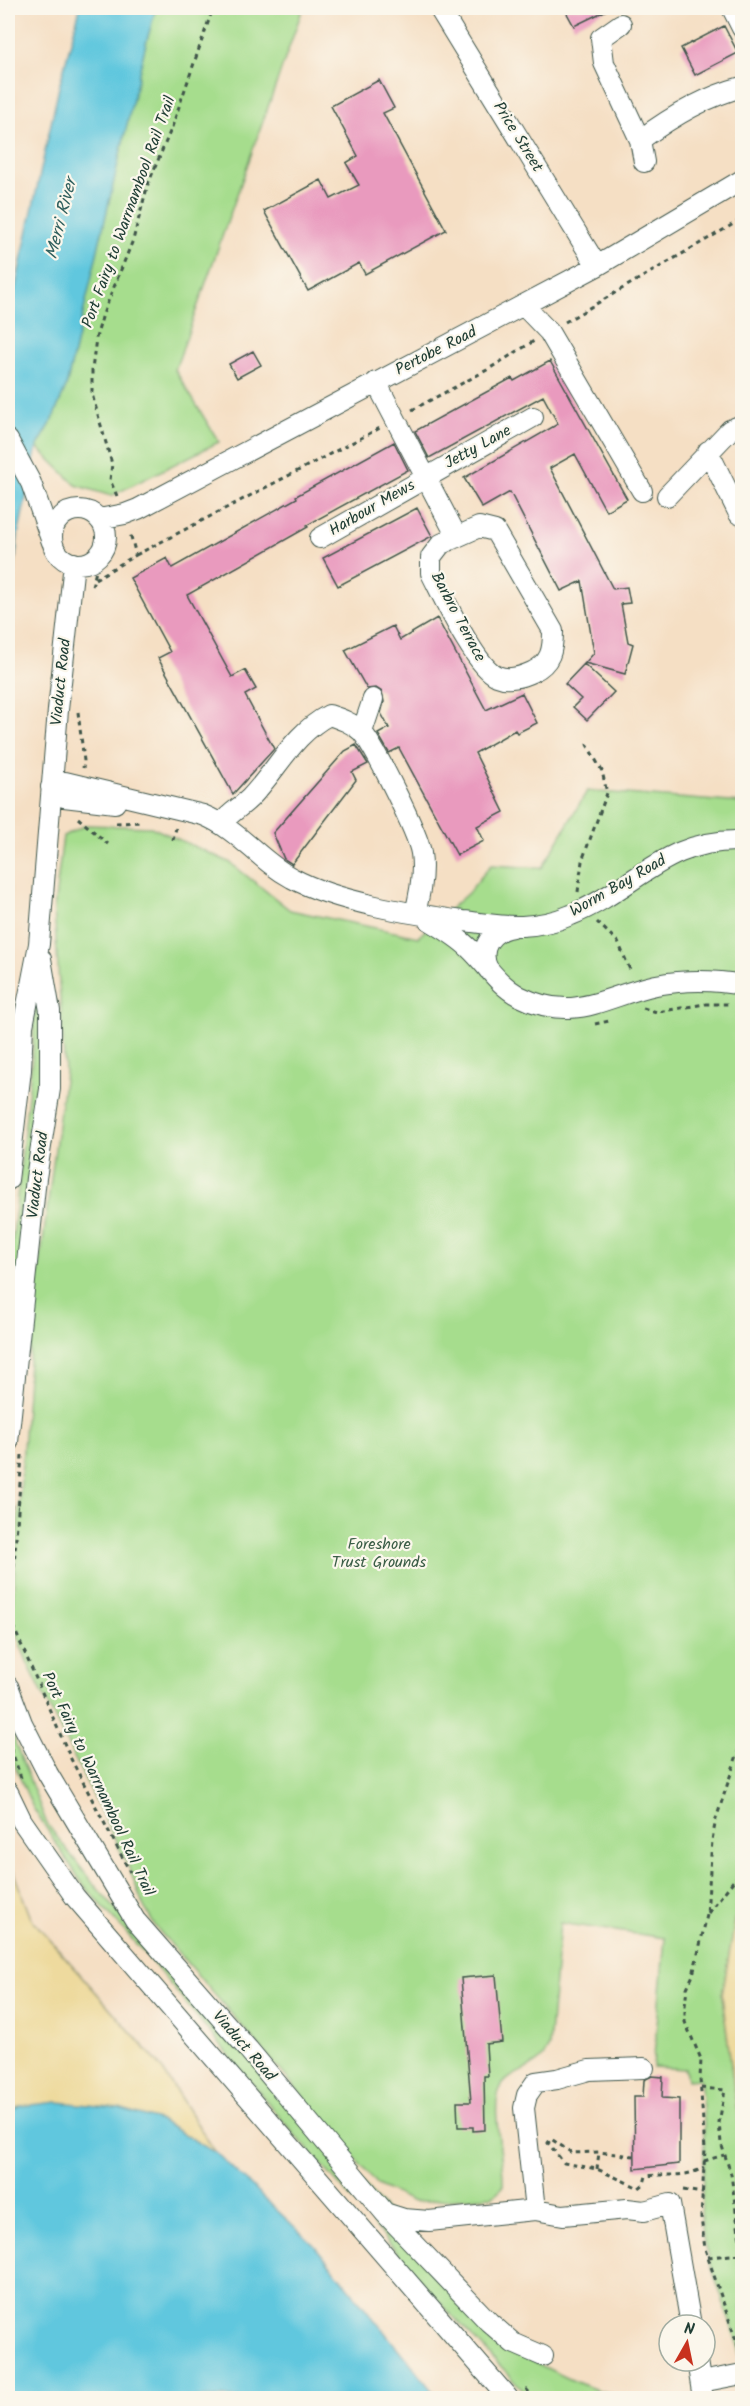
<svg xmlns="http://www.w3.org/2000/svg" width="750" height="2406" viewBox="0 0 750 2406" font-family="Kalam,sans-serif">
	<rect width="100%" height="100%" fill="#fbf7ec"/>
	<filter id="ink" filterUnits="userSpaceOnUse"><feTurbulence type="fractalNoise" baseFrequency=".0167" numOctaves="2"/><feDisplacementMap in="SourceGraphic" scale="12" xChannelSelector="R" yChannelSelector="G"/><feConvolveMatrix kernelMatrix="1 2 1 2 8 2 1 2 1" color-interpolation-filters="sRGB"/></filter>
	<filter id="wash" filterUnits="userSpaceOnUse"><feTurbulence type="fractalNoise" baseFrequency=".008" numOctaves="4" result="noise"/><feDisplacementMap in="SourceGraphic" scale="24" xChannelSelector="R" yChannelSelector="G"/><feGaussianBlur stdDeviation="1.35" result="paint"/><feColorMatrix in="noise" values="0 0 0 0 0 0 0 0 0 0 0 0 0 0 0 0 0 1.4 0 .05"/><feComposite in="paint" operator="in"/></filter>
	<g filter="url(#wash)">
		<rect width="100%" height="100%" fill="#f5dfc4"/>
		<!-- green -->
		<path fill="#a6dd8d" stroke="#628d60" stroke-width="1.5" d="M156 8H303L175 370 219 442 111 496 76 485 37 447 50 425 66 387 145 47Z
			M587 791 742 803V1882L722 1995 742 2150V2357H739V2349L704 2244 701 2217 704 2161V2120L700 2079 687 2080 685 2069 653 2067 665 1938 560 1923 549 2047C547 2051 544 2056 541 2059 530 2071 507 2073 500 2089 490 2109 505 2161 503 2187L493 2196 413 2202 377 2185 314 2109 155 1926 144 1907 129 1868 28 1664 14 1628 12 1611 31 1333 65 1072 54 909 63 836 86 825 151 827 229 862 290 910 418 937 468 893 491 865 542 868Z
			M35 976 45 981 44 1051 8 1390V1282L33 1049Z
			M8 1711 16 1745 47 1824 91 1881 154 1953 513 2351C551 2370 589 2392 631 2398H531L431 2293 367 2216 288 2127 146 1955 82 1883 33 1808 8 1750Z"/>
		<!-- sand -->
		<path fill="#eeda9e" stroke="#868c69" stroke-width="1.5" d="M8 1858 31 1918 158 2063 216 2153 161 2121 21 2106 8 2113Z
			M742 1882V2150L722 1995Z"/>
		<!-- water -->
		<path fill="#61c7de" stroke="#408289" stroke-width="1.5" d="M80 8H156L145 47 66 387 50 425 37 447 18 535 13 586 8 607V321L59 87Z
			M58 2102 119 2108 161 2121 216 2153 314 2245 438 2398H8V2113L21 2106Z"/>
		<g id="blocks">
			<!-- building -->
			<path fill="#e99abe" d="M564 8H611L574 26Z
				M724 26 738 53 695 75 681 48Z
				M379 80 394 108 383 113 446 230 365 274 359 263 308 291 264 211 321 180 331 199 359 185 346 163 358 156 331 106Z
				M253 351 261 365 237 378 229 364Z
				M550 361 627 499 606 511 575 454 550 468 613 589 627 587 630 603 621 604 628 642 633 644 625 674 585 663 594 653 582 581 561 591 510 492 482 508 464 478 558 424 543 396 429 458 415 431 512 378 514 381Z
				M394 442 408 470 307 525 308 527 187 595 232 677 245 670 256 689 245 695 274 749 233 794 158 658 170 652 130 578 167 558 172 568 297 498 296 496Z
				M417 508 432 536 338 586 323 558Z
				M437 618 486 710 522 693 537 723 517 733 515 730 475 753 504 812 477 826 484 841 457 855 399 748 389 753 378 734 389 728 381 713 384 702 382 692 376 688 367 689 345 650 393 626 400 640Z
				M584 664 614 692 587 720 573 707 581 699 565 684Z
				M356 745 368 764 352 772 356 780 292 864 284 859 273 833 345 751Z
				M496 1975 502 2042 486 2044 488 2076H484L485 2130 473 2131V2127H458L457 2102H471L461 1978Z
				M652 2076 663 2077 662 2098 679 2099V2164L635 2169 634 2097H643L644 2080Z"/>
		</g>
	</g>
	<g filter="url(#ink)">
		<use href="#blocks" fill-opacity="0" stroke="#3f554a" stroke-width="1.5"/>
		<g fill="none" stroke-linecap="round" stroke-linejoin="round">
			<!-- minor casing -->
			<g stroke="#3f554a" stroke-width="22">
				<path id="minor" d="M439 8 597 266
					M732 8 742 28
					M621 24 601 38 604 63 640 140 644 162
					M640 140C671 117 704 97 742 87
					M524 306 549 332 642 491
					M376 382 457 537
					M8 440 31 483 52 542
					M708 451 739 514
					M667 496 730 430 742 425
					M52 537a27 27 0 1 1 54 0a27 27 0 1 1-54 0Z
					M99 519 125 514 138 509 597 266 742 180
					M479 527 495 531 553 631C553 650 551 663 532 672 521 677 509 681 497 676 475 667 443 596 431 573V557L441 544Z
					M320 538 533 417
					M362 732 373 699
					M51 787 65 782 203 815C240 830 259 861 292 878 336 902 412 914 463 921 483 923 502 927 522 926 539 925 555 922 571 915 635 889 666 838 742 841
					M51 787 64 797 115 803
					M222 823C230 813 241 807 250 798 277 770 294 733 329 715 341 719 353 723 362 732 375 748 418 833 421 853 424 873 420 894 415 913
					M429 920C444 929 458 937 470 949 487 965 498 985 519 996 575 1024 604 996 656 985 683 980 715 980 742 985
					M488 969C478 949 491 930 512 927
					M8 1180 21 1070 23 1026 39 944 58 710 74 563
					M8 1442 36 1178 50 1089V1011L41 959
					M8 1686 22 1723 48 1774 135 1920 248 2049 385 2213 489 2322 513 2343 543 2356
					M8 1792 22 1821 75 1897 508 2398
					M535 2210 524 2108 527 2095 536 2082 557 2079 589 2070 644 2068
					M385 2213 404 2219 429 2221 535 2210 563 2215 627 2209 644 2211 670 2204 691 2325
					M697 2361 703 2398
					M701 2382 742 2374"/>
			</g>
			<!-- path -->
			<path stroke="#3f554a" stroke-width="3" stroke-dasharray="4.5 4.5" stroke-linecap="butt" d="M565 322 742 219
				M412 410 487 370 534 341
				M117 496 110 480 112 464 92 394V370L96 338 103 314 133 240 148 184 172 127 213 8
				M136 555 380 428
				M95 579 136 555 130 533
				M92 586 101 553
				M78 712 84 761 83 768
				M78 818 108 844
				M116 823 143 822
				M173 840 176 828
				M578 892 582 861 607 793 602 771 585 741
				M597 922 618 942 631 972
				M643 1008 657 1012 705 1004H731
				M595 1024 609 1021
				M22 1455 12 1593 14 1628 71 1759 130 1872
				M8 1506 18 1507
				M8 1740 21 1778
				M708 1913 742 1870
				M701 2088 725 2090 719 2123 721 2143 731 2174 742 2256
				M634 2156 599 2152 572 2153 551 2139 548 2143 564 2163 597 2169 639 2188 644 2184 646 2176C667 2173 685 2179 704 2167
				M704 2161 724 2155
				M597 2169 599 2152
				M683 2190 703 2193
				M708 2257 742 2254
				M737 2344 742 2337
				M739 2357V2349L705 2249 701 2217 705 2150 700 2079 701 2059 685 2022V2006L687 1988 693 1975 707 1915 712 1840 716 1819 742 1740
				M526 2389 534 2398"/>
			<!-- minor -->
			<use href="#minor" stroke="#fff" stroke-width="20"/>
		</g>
	</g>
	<g text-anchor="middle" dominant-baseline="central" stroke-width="4.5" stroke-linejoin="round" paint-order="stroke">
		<!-- street labels -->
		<g font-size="16" fill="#1f3d34" stroke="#fbf7ec">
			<text transform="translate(518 137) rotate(58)">Price Street</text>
			<text transform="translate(129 212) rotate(-70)">Port Fairy to Warrnambool Rail Trail</text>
			<text transform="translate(436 351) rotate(-27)">Pertobe Road</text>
			<text transform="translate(478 447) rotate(-29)">Jetty Lane</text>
			<text transform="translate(372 508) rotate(-30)">Harbour Mews</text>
			<text transform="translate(458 617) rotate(62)">Barbro Terrace</text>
			<text transform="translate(61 682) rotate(-84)">Viaduct Road</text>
			<text transform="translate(618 886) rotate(-30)">Worm Bay Road</text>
			<text transform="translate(38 1175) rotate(-83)">Viaduct Road</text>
			<text transform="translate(98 1784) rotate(65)">Port Fairy to Warrnambool Rail Trail</text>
			<text transform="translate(244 2046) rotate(49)">Viaduct Road</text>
		</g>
		<!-- park labels -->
		<g font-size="16" fill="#3a5d46" stroke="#fbf7ec">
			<text x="379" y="1544">Foreshore<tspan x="379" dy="18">Trust Grounds</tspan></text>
		</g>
		<!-- water labels -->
		<g font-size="18" font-style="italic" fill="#30605e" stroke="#fbf7ec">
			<text transform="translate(62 219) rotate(-76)">Merri River</text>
		</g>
	</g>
	<!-- margin -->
	<rect width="750" height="2406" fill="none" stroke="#fbf7ec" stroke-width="30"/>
	<!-- north arrow -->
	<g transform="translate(687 2343) rotate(9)"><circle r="28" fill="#fbf7ec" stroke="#a3ada2" stroke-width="1.5"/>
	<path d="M0-4.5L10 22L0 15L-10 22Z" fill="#c8321e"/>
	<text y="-9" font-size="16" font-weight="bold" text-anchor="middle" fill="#1f3d34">N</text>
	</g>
</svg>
